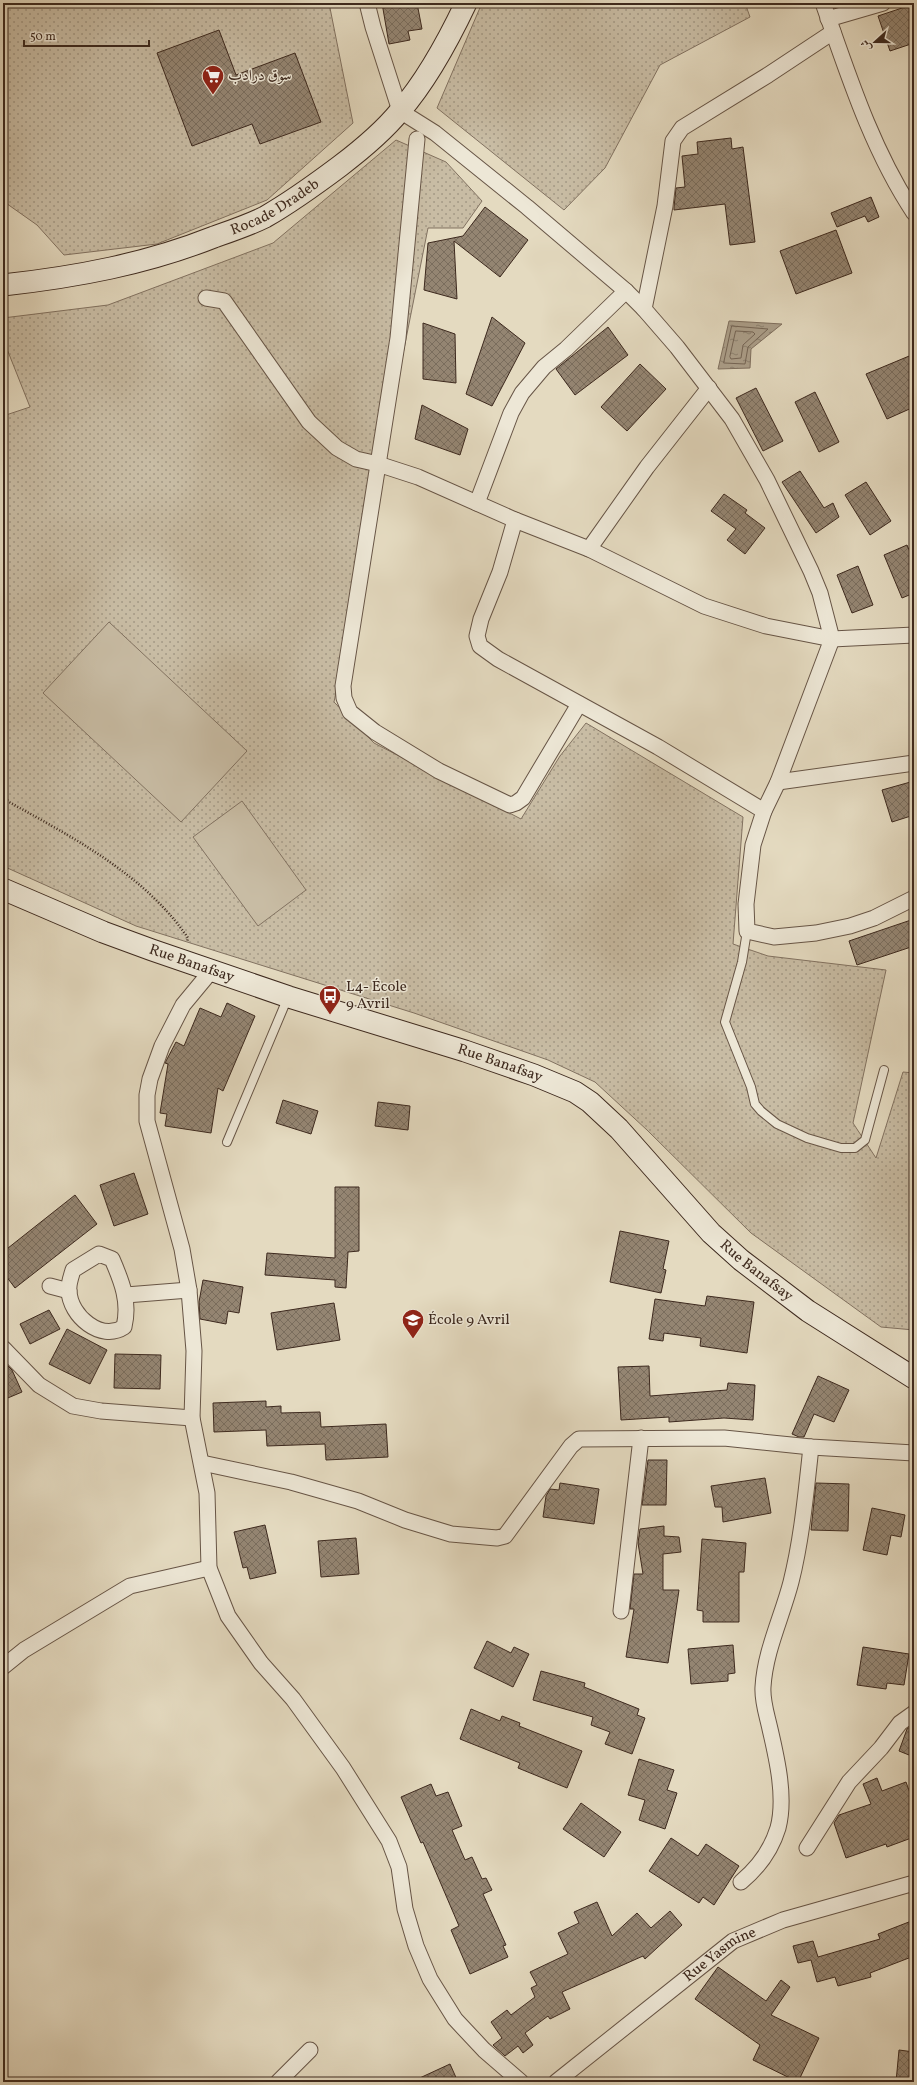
<svg xmlns="http://www.w3.org/2000/svg" width="917" height="2085" viewBox="0 0 917 2085" font-family="Vollkorn,Amiri,serif">
	<defs>
		<pattern id="grass-dots" width="8" height="8" patternUnits="userSpaceOnUse"><rect width="8" height="8" fill="#c8bca4"/><path d="M2 2h.1M6 6h.1" fill="none" stroke="#a49985" stroke-width="1.8" stroke-linecap="round"/></pattern>
		<pattern id="water-ripples" width="26" height="14" patternUnits="userSpaceOnUse"><rect width="26" height="14" fill="#ab9e89"/><path d="M2 4q2-2 4 0t4 0M15 11q2-2 4 0t4 0" fill="none" stroke="#8c816f"/></pattern>
		<pattern id="building-cross-hatch" width="8" height="8" patternUnits="userSpaceOnUse"><rect width="8" height="8" fill="#948572"/><path d="M0 0l8 8M0 8l8-8" fill="none" stroke="#7a6d5d"/></pattern>
	</defs>
	<rect width="100%" height="100%" fill="#e4dac0"/>
	<filter id="stains"><feTurbulence type="fractalNoise" baseFrequency=".005" numOctaves="4"/><feColorMatrix values="0 0 0 0 .2 0 0 0 0 .09 0 0 0 0 .02 0 0 0 .5 -.17"/></filter>
	<radialGradient id="worn" r=".72"><stop offset=".6" stop-color="#630" stop-opacity="0"/><stop offset="1" stop-color="#630" stop-opacity=".3"/></radialGradient>
	<!-- grass -->
	<path fill="url(#grass-dots)" stroke="#827261" d="M3 3H329L353 123 267 200 157 244 64 255 37 225 3 201Z
		M482 3H745L750 17 660 65 605 168 564 210 437 108Z
		M396 140 446 162 482 201 463 228H428L334 702 374 743 521 819 560 756 586 723 743 817 733 944 768 956 886 970 853 1123 876 1158 903 1072 914 1073V1330L881 1327 751 1233 647 1130 595 1082 548 1060 414 1013 136 926 3 866V416L30 407 3 339V318L108 305 273 243Z"/>
	<!-- pitch -->
	<path fill="#c8bca4" stroke="#827261" d="M109 622 247 751 181 822 43 693Z
		M242 801 306 890 258 926 193 837Z"/>
	<!-- water -->
	<path fill="url(#water-ripples)" stroke="#7f6f5e" d="M729 321H731L782 324 751 349 750 368 718 369Z"/>
	<g fill="none" stroke-linecap="round" stroke-linejoin="round">
		<!-- shore -->
		<path stroke="#746454" stroke-width="1" d="M732 326 768 329 748 347 745 364 724 363Z
			M736 331 753 332 755 334 743 345 741 358 731 359 730 357Z"/>
	</g>
	<!-- building -->
	<path fill="url(#building-cross-hatch)" stroke="#3d291e" d="M382 3H417L422 29 408 31 410 40 389 44Z
		M914 4V43L890 51 878 16Z
		M219 30 236 75 295 53 321 122 260 144 252 124 192 146 157 53Z
		M731 138 732 149 743 147 755 242 730 245 725 204 674 210V207L676 188 685 187 682 156 698 154 697 142Z
		M871 197 879 217 868 222 865 216 837 227 831 213Z
		M485 207 528 240 500 277 454 241 457 299 424 290 428 243 463 236Z
		M836 230 852 273 796 294 780 251Z
		M492 317 525 343 492 406 466 394Z
		M423 323 455 334 456 383 423 379Z
		M608 327 628 355 575 395 556 369Z
		M914 354V407L887 419 866 374Z
		M640 364 666 389 627 431 601 407Z
		M756 388 783 441 763 451 736 398Z
		M815 392 839 442 819 452 795 402Z
		M422 405 468 429 460 455 415 439Z
		M800 471 824 508 833 503 839 517 816 533 782 482Z
		M866 482 891 521 870 535 845 495Z
		M724 494 747 510 745 513 765 528 745 554 727 540 736 529 711 511Z
		M907 545 914 561V593L902 598 884 555Z
		M858 566 873 605 852 613 837 575Z
		M914 781V815L892 822 882 790Z
		M914 919V946L857 965 849 941Z
		M227 1003 255 1016 223 1091 218 1088 211 1133 165 1126 167 1114 160 1113 168 1064 165 1063 176 1042 184 1046 200 1008 221 1017Z
		M283 1100 318 1111 311 1134 276 1123Z
		M378 1102 410 1106 408 1130 375 1126Z
		M134 1173 148 1214 114 1226 100 1185Z
		M335 1187H359V1251L348 1252 346 1288 335 1287V1280L265 1275 267 1253 335 1258Z
		M75 1195 97 1224 15 1288 3 1272V1252Z
		M620 1231 669 1241 663 1269 666 1270 661 1293 610 1282Z
		M203 1280 243 1287 239 1313 228 1311 226 1324 200 1319 199 1302Z
		M707 1296 754 1302 747 1353 700 1346 701 1338 664 1333 663 1341 649 1339 655 1299 705 1306Z
		M334 1303 340 1340 277 1350 271 1313Z
		M49 1310 60 1329 30 1344 20 1324Z
		M67 1329 107 1350 90 1384 49 1364Z
		M115 1354 161 1355 160 1389 114 1388Z
		M3 1361 12 1370 22 1392 3 1400Z
		M649 1366 650 1396 727 1390 728 1383 755 1385 753 1420 724 1418 669 1422V1417L621 1420 618 1367Z
		M818 1376 849 1390 834 1422 814 1414 804 1437H799L792 1434Z
		M266 1401V1407L281 1406V1413L320 1412 321 1427 386 1424 388 1457 326 1460 325 1444 267 1446 266 1430 214 1432 213 1403Z
		M648 1460H667L666 1505H642Z
		M765 1478 771 1513 723 1522 722 1507H715L711 1486Z
		M560 1483 599 1489 594 1524 543 1517 546 1496 550 1489 559 1490Z
		M816 1483 849 1484 848 1531 811 1530Z
		M872 1508 905 1515 901 1537 891 1535 887 1555 863 1550Z
		M265 1525 276 1573 250 1579 247 1567 243 1568 234 1532Z
		M664 1526V1536L679 1537 681 1552 663 1554V1590H679L668 1663 626 1657 634 1609H630L634 1574H643L638 1543 640 1529Z
		M356 1538 359 1574 321 1577 318 1541Z
		M702 1539 746 1543 744 1572H739V1622H703V1611L697 1610Z
		M487 1641 511 1653 514 1647 529 1654 513 1687 474 1668Z
		M733 1645 735 1673 728 1674V1681L691 1684 688 1649Z
		M863 1647 909 1654 904 1685 887 1683 886 1689 857 1685Z
		M541 1671 585 1683 584 1687 639 1709 637 1715 645 1718 632 1754 605 1744 610 1732 591 1725 593 1717 533 1700Z
		M471 1709 500 1721 502 1716 520 1723 519 1726 582 1751 567 1788 518 1768 520 1763 460 1739Z
		M914 1724V1757L899 1751 907 1729Z
		M639 1759 674 1770 667 1790 677 1793 665 1829 639 1820 645 1800 628 1795Z
		M877 1778 882 1791 906 1782 914 1804V1837L887 1847 886 1844 846 1858 834 1823 839 1815 871 1804 863 1784Z
		M431 1784 436 1796 448 1792 462 1826 452 1830 465 1860 472 1857 482 1879 486 1878 492 1890 483 1894 506 1945 503 1946 508 1957 470 1974 451 1930 459 1926 423 1842 421 1843 401 1797Z
		M581 1803 621 1832 604 1857 563 1829Z
		M671 1838 698 1856 706 1844 739 1866 714 1905 703 1897 699 1903 649 1871Z
		M597 1902 612 1936 637 1913 651 1928 670 1911 682 1925 645 1959 643 1956 562 1992 570 2009 550 2019 548 2016 525 2033 533 2045 523 2053 518 2046 505 2056 493 2045 502 2038 491 2022 507 2010 511 2015 535 1997 531 1988 537 1985 530 1972 568 1954 558 1933 579 1923 574 1912Z
		M914 1920V1956L870 1973 871 1977 838 1986 835 1977 817 1982 811 1960 798 1963 793 1946 813 1941 818 1957 880 1939 878 1934Z
		M718 1967 766 2001 781 1980 790 1987 771 2015 819 2038 798 2082 753 2060 760 2045 695 1999Z
		M899 2050 914 2052V2082H896Z
		M450 2064 458 2082H411Z"/>
	<g fill="none" stroke-linecap="round" stroke-linejoin="round">
		<!-- lane casing -->
		<g stroke="#675546" stroke-width="10">
			<path id="lane" d="M747 931 742 962 725 1022 751 1087 755 1104 761 1111 777 1124 807 1138 841 1148H855L865 1140 884 1070
				M227 1142 288 997"/>
		</g>
		<!-- street casing -->
		<g stroke="#675546" stroke-width="17">
			<g id="street">
				<path d="M367 3 373 27 400 111 435 133 527 207 626 291 644 309 677 347 732 419 767 480 811 571 820 593 832 639 778 782 764 811 753 845 746 904 747 931 774 937 816 933 850 926 874 918 914 898"/>
				<path d="M823 3C848 74 872 150 914 213"/>
				<path d="M828 19 883 3"/>
				<path d="M417 139 398 338 343 686 344 698 350 712 375 732 439 771 510 805 516 803 523 798 579 704"/>
				<path d="M206 298 224 301 309 422 337 448 356 459 378 464 418 477 515 520 589 549 704 606 766 626 832 639 914 635"/>
				<path d="M644 309 665 206 673 141 682 128 768 75 833 32"/>
				<path d="M477 503 511 413 522 393 544 367 566 349 626 291"/>
				<path d="M515 520 500 572 481 619 477 636 480 646 498 659 658 747 764 811"/>
				<path d="M589 549 647 467 709 388"/>
				<path d="M778 782 914 763"/>
				<path d="M212 970 183 1005 162 1046 150 1079 147 1095V1121L182 1249 189 1290 194 1351 192 1418 207 1493 209 1568 228 1616 261 1663 293 1699 343 1768 389 1841 399 1867 405 1909 416 1946 430 1979 455 2019 484 2050 521 2082"/>
				<path d="M99 1254 112 1259C122 1282 130 1302 124 1327 101 1342 70 1316 69 1291 68 1285 71 1277 73 1270Z"/>
				<path d="M50 1286 69 1291"/>
				<path d="M126 1295 189 1290"/>
				<path d="M3 1348 39 1385 73 1406 101 1411 192 1418"/>
				<path d="M202 1463 291 1482 358 1501 405 1520 451 1534 497 1538 505 1536 571 1446 579 1439 724 1438 811 1447 914 1453"/>
				<path d="M621 1611 641 1438"/>
				<path d="M3 1667 24 1650 130 1586 209 1568"/>
				<path d="M807 1848 849 1782 881 1748 900 1723 914 1713"/>
				<path d="M741 1882C759 1867 771 1851 778 1828 786 1798 777 1759 770 1729 767 1715 762 1701 763 1687 765 1651 782 1617 791 1582 802 1538 806 1492 811 1447"/>
				<path d="M278 2082 310 2050"/>
				<path id="s1" d="M556 2082 733 1941 783 1920 914 1883"/>
			</g>
		</g>
		<!-- secondary casing -->
		<g stroke="#3d291e" stroke-width="23">
			<g id="secondary">
				<path id="s2" d="M3 285C76 277 146 264 214 237 231 231 249 225 265 217 291 202 316 184 340 166 361 150 383 132 400 111 427 80 448 41 466 3"/>
				<path id="s3" d="M3 889 103 932 152 950 289 997 465 1051 534 1075 575 1092 590 1102 619 1129 711 1233 741 1260 808 1311 914 1378"/>
			</g>
		</g>
		<!-- path -->
		<path stroke="#3d291e" stroke-width="2.5" stroke-dasharray="1 2" stroke-linecap="butt" d="M3 796 9 802C74 838 145 875 188 938L187 942"/>
		<!-- lane -->
		<use href="#lane" stroke="#ede7d6" stroke-width="8"/>
		<!-- street -->
		<use href="#street" stroke="#ede7d6" stroke-width="15"/>
		<!-- secondary -->
		<use href="#secondary" stroke="#ede7d6" stroke-width="21"/>
	</g>
	<!-- icons -->
	<defs>
		<g id="supermarket-pin" transform="scale(1.15)"><path d="M0 17L-7.5 6A9.5 9.5 0 1 1 7.5 6Z" fill="#8f2418" stroke="#ede7d6"/><path d="M-6-5.5h2.5l.6 2H6L4.5 2H-2.5L-4.4-4H-6ZM-1.5 3.2a1.3 1.3 0 1 0 .1 0ZM3 3.2a1.3 1.3 0 1 0 .1 0Z" fill="#fff"/></g>
		<g id="bus-pin" transform="scale(1.15)"><path d="M0 17L-7.5 6A9.5 9.5 0 1 1 7.5 6Z" fill="#8f2418" stroke="#ede7d6"/><path d="M-5-6H5V4H4V6H2V4H-2V6H-4V4H-5ZM-3.5-4V0h7V-4ZM-3.5 1.2v1.5H-2V1.2ZM2 1.2v1.5H3.5V1.2Z" fill="#fff"/></g>
		<g id="school-pin" transform="scale(1.15)"><path d="M0 17L-7.5 6A9.5 9.5 0 1 1 7.5 6Z" fill="#8f2418" stroke="#ede7d6"/><path d="M0-5L7-2L0 1L-7-2ZM-4 1L0 2.5L4 1V4Q0 6-4 4Z" fill="#fff"/></g>
	</defs>
	<g fill-rule="evenodd">
		<use href="#supermarket-pin" x="213" y="76"/>
		<use href="#bus-pin" x="330" y="996"/>
		<use href="#school-pin" x="413" y="1320"/>
	</g>
	<g text-anchor="middle" dominant-baseline="central" stroke-width="3" stroke-linejoin="round" paint-order="stroke">
		<!-- poi labels -->
		<g font-size="15" fill="#3d291e" stroke="#ede7d6" text-anchor="start">
			<text x="228" y="76">سوق درادب</text>
			<text x="346" y="987">L4- École<tspan x="346" dy="17">9 Avril</tspan></text>
			<text x="428" y="1320">École 9 Avril</text>
		</g>
		<!-- street labels -->
		<g font-size="15" fill="#3d291e" stroke="#ede7d6">
			<text stroke="none"><textPath href="#s2" startOffset="285">Rocade Dradeb</textPath></text>
			<text stroke="none"><textPath href="#s3" startOffset="203">Rue Banafsay</textPath></text>
			<text stroke="none"><textPath href="#s3" startOffset="527">Rue Banafsay</textPath></text>
			<text stroke="none"><textPath href="#s3" startOffset="863">Rue Banafsay</textPath></text>
			<text stroke="none"><textPath href="#s1" startOffset="208">Rue Yasmine</textPath></text>
		</g>
	</g>
	<!-- margin -->
	<rect width="917" height="2085" fill="none" stroke="#e4dac0" stroke-width="16"/>
	<rect x="4" y="4" width="909" height="2077" fill="none" stroke="#3d291e" stroke-width="2"/>
	<rect x="8" y="8" width="901" height="2069" fill="none" stroke="#3d291e"/>
	<!-- north arrow -->
	<g transform="translate(875 42) rotate(249)" stroke="#ede7d6" stroke-width="3" paint-order="stroke">
	<path d="M0-3L7 15L0 10L-7 15Z" fill="#3d291e"/>
	<text y="-6" font-size="11" font-weight="bold" text-anchor="middle" fill="#3d291e">ش</text>
	</g>
	<!-- scale -->
	<path d="M24 40v6h125v-6" fill="none" stroke="#3d291e" stroke-width="2"/>
	<text x="30" y="40" font-size="12" fill="#3d291e" stroke="#ede7d6" stroke-width="3" paint-order="stroke">50 m</text>
	<rect width="100%" height="100%" filter="url(#stains)"/>
	<rect width="100%" height="100%" fill="url(#worn)"/>
</svg>
